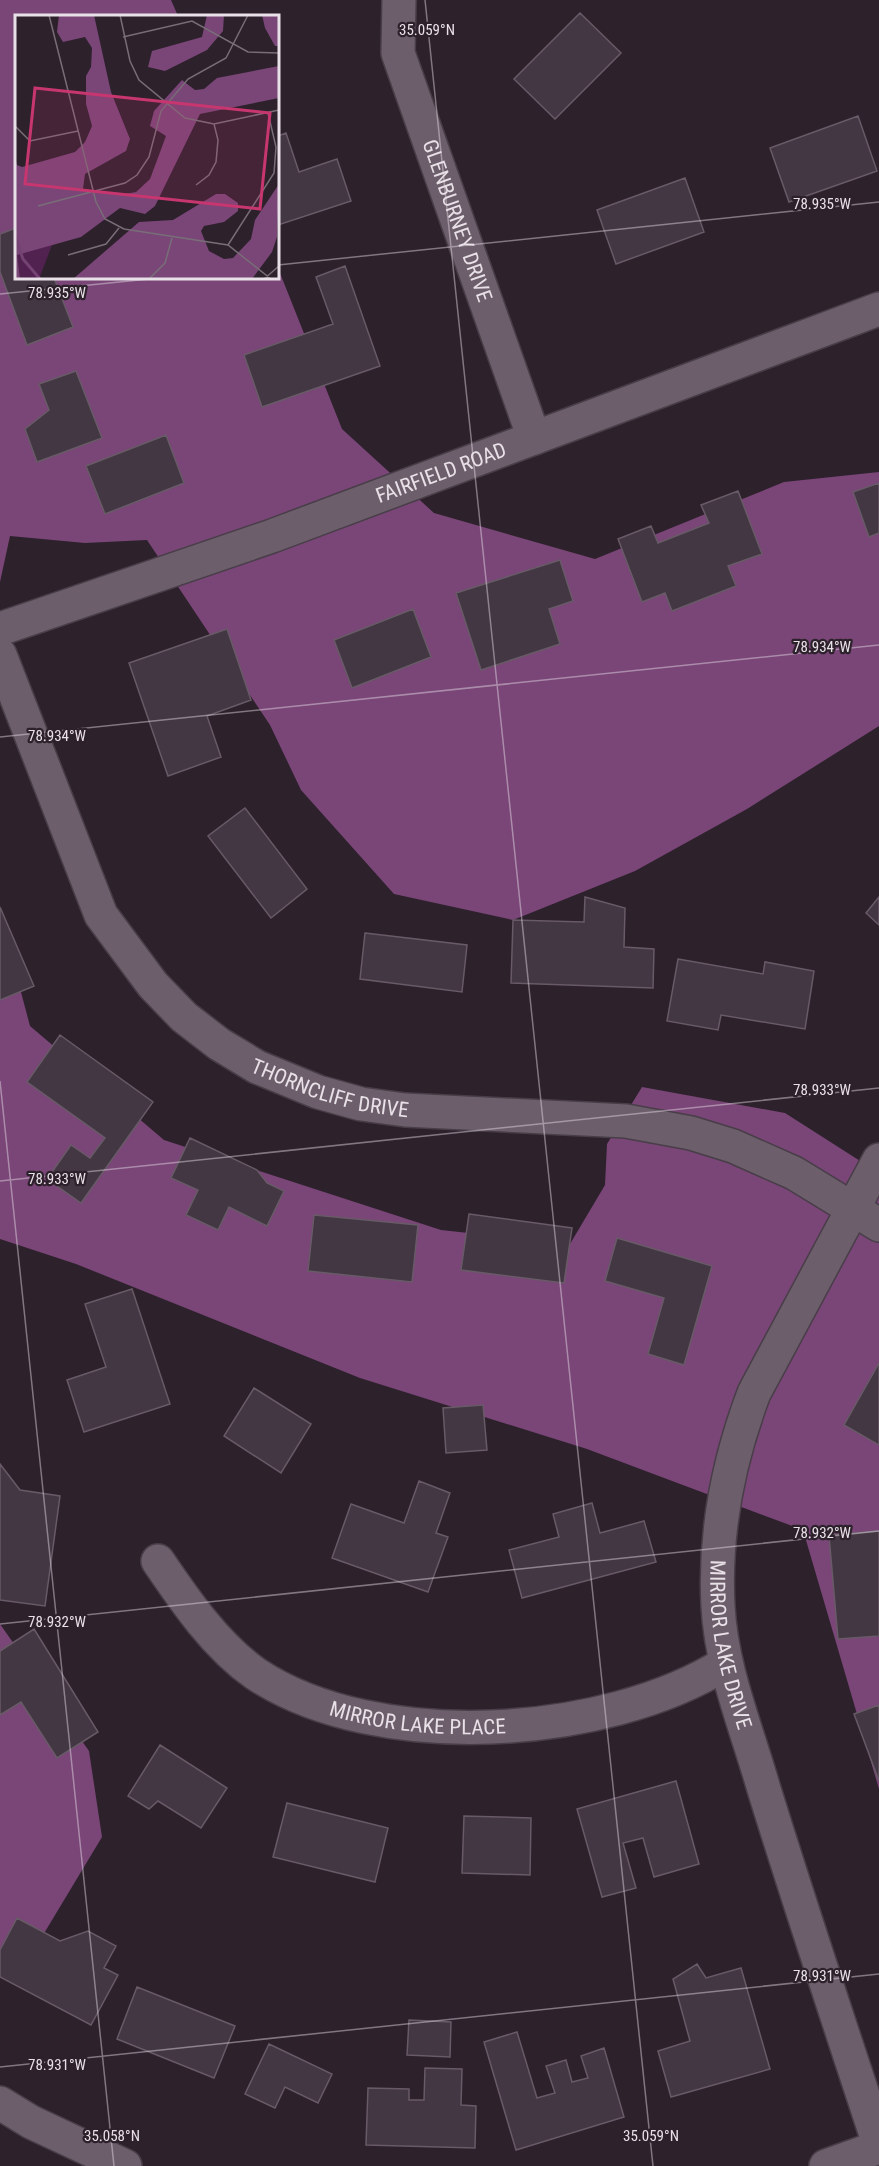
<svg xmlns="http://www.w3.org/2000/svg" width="879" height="2166" viewBox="0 0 879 2166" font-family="'Roboto Condensed',sans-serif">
	<rect width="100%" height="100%" fill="#2d212c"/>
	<!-- forest -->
	<path fill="#794677" d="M0 0H171L178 16H16V278H278V268L342 429 434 513 595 559 784 482 879 472V726L747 809 635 871 513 920 394 894 301 790 270 725 147 540 85 543 10 536 0 582Z
		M0 913 30 1026 164 1140 441 1230 570 1244 605 1185 607 1144 642 1087 785 1113 879 1173V1789L803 1530 587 1449 360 1378 76 1264 0 1239Z
		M0 1624 89 1751 102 1837 28 1960 0 1963Z"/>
	<!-- building -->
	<path fill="#433743" stroke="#685a67" stroke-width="1.5" d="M580 13 621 53 555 119 514 79Z
		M858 116 877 171 789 202 770 148Z
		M286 133 299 172 337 159 351 201 278 225V136Z
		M685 178 704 232 616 264 597 210Z
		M16 228V278H54L73 327 27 345 0 272V234Z
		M345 266 380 366 262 407 244 355 333 324 316 277Z
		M76 371 102 438 37 462 25 429 49 410 39 384Z
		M166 435 184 483 105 514 86 466Z
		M879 483V533L869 537 853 492Z
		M738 491 762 554 728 566 736 586 672 611 665 593 642 602 618 539 651 526 658 543 709 523 701 505Z
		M560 560 573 601 549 609 560 644 481 670 456 593Z
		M413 609 431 657 352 688 334 640Z
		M227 629 251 700 207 716 221 757 168 776 129 663Z
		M245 808 307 889 271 918 208 836Z
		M585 897 625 908 624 947 654 949 653 988 511 983 513 920 584 922Z
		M879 897V925L866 913Z
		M0 907 34 986 0 1000Z
		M365 933 467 945 462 992 360 979Z
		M678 959 763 974 765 962 814 971 805 1029 721 1015 718 1030 667 1021Z
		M60 1035 153 1102 81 1203 47 1179 71 1145 90 1158 105 1138 27 1082Z
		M190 1138 257 1170 267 1183 284 1191 267 1226 229 1207 218 1230 186 1215 198 1190 171 1178Z
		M469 1214 572 1228 564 1283 461 1270Z
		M314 1215 418 1225 412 1282 308 1271Z
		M617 1238 712 1266 684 1365 648 1354 664 1298 605 1281Z
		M132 1289 170 1404 84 1432 67 1380 106 1367 85 1304Z
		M879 1363V1445L844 1425Z
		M254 1388 311 1424 281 1473 224 1436Z
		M483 1405 487 1450 446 1453 443 1408Z
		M0 1464 20 1490 60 1496 45 1606 0 1600Z
		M419 1481 450 1493 436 1533 448 1537 428 1592 332 1558 351 1504 404 1523Z
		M592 1503 600 1533 644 1521 656 1562 522 1598 509 1550 559 1537 553 1514Z
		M879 1531V1636L838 1639 829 1535Z
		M34 1629 98 1732 57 1758 21 1702 0 1715V1651Z
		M879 1705V1781L854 1714Z
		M160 1745 227 1788 201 1828 158 1801 149 1809 128 1796Z
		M676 1781 699 1864 654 1877 643 1838 623 1843 636 1888 602 1897 577 1809Z
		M287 1803 388 1828 375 1882 273 1857Z
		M464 1816 531 1818 530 1875 462 1873Z
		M17 1918 60 1941 88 1931 116 1946 104 1968 118 1975 91 2025 0 1977V1950Z
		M697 1964 706 1978 741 1968 770 2069 671 2097 658 2051 690 2041 673 1979Z
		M137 1987 235 2026 214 2078 117 2039Z
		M409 2020 451 2022 450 2057 407 2055Z
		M517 2032 537 2098 555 2093 546 2066 566 2060 572 2082 588 2078 581 2056 604 2048 624 2117 516 2150 484 2042Z
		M269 2044 332 2074 318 2103 285 2087 275 2108 245 2094Z
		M425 2068 462 2069 461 2105 476 2106 475 2148 366 2145 368 2088 409 2089V2100H424Z"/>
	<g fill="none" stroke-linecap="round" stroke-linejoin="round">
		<!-- minor casing -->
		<g stroke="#483e48" stroke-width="36">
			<g id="minor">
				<path id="s1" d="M399 0 398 53 534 438"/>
				<path id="s2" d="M0 629 272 536 879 309"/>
				<path id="s3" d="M0 655 101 915 153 985 184 1017 219 1044 257 1067 318 1092 361 1104 405 1110 626 1121 691 1133 733 1146 794 1173 879 1225"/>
				<path id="s4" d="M879 1160 754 1393C728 1462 714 1531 718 1606 721 1667 746 1727 763 1786 800 1906 840 2025 879 2144"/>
				<path id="s5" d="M158 1561C185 1601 216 1646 256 1674 377 1754 606 1739 726 1663"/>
				<path d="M0 2103 31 2122 125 2166"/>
				<path d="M826 2166 879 2147"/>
			</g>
		</g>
		<!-- minor -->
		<use href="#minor" stroke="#6d5e6b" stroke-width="33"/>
	</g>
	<!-- ticks -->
	<path fill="none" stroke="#e9e1e8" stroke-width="1.5" stroke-opacity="0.45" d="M425 0 653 2166M278 265 879 202M0 294 159 278M0 737 879 645M0 1081 114 2166M0 1181 879 1088M0 1624 879 1531M0 2067 879 1974"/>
	<g text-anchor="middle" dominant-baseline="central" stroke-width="4.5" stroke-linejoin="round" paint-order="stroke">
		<!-- street labels -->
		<g font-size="21" fill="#e9e1e8" stroke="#2d212c">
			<text stroke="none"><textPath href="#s1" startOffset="231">GLENBURNEY DRIVE</textPath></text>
			<text stroke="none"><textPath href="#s2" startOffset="468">FAIRFIELD ROAD</textPath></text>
			<text stroke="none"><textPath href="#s3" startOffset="576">THORNCLIFF DRIVE</textPath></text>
			<text stroke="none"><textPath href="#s4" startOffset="522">MIRROR LAKE DRIVE</textPath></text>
			<text stroke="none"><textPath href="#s5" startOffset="321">MIRROR LAKE PLACE</textPath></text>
		</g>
	</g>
	<!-- overview -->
	<g transform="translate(15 15)">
		<rect width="264" height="264" fill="#2d212c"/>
		<path d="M0 156 37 230 24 264H0Z" fill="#512250"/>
		<path d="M44 0H79L96 77 115 124 111 136 70 159 68 174 104 180 121 177 135 164 151 121 135 111 139 96 167 65 180 75 189 74 202 63 264 51V83L185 99 140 191 130 199 105 193 66 222 2 240 5 264H0V142L2 150 7 152 60 137 70 127 77 111 71 89V61L76 52 77 33 70 22 48 27 42 17ZM192 0H209L208 16 192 35 150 56 133 52 137 36 187 22ZM247 0H264V31H260L250 13ZM264 169 262 222 257 237 237 264H58L124 207 158 205 201 179H210L223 188V196L209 207 189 211 186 216 194 236 209 244 218 243 236 224 240 205Z" fill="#794677"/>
		<path fill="none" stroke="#744273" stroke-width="3" d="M0 221 8 244 25 264"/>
		<path fill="none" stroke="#786e77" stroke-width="1.5" d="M34 0 81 187 90 204 109 214 213 230 256 264M105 0 115 46 124 65 170 103 199 109 264 95M108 22 177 6 233 37 264 38M0 111 15 126 63 116M181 170 194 160 201 147 203 125 199 109M23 191 110 168 122 160 134 142 146 96 173 64 211 43 233 0M213 230 259 158 261 132 253 98M53 240 91 229 104 213M134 264 150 248 157 223M249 264 264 251"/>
		<path fill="#c83670" fill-opacity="0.15" stroke="#c83670" stroke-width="3" d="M20 73 255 98 245 194 10 169Z"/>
		<rect width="264" height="264" fill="none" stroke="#e9e1e8" stroke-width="3"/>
	</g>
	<g font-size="15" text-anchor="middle" fill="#e9e1e8" stroke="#2d212c" stroke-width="4.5" stroke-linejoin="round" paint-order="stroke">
		<text x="427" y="35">35.059°N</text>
		<text x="822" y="209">78.935°W</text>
		<text x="57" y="298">78.935°W</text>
		<text x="822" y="652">78.934°W</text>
		<text x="57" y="741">78.934°W</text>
		<text x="822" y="1095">78.933°W</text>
		<text x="57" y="1184">78.933°W</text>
		<text x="822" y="1538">78.932°W</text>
		<text x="57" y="1627">78.932°W</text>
		<text x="822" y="1981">78.931°W</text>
		<text x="57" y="2070">78.931°W</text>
		<text x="112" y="2141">35.058°N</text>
		<text x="651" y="2141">35.059°N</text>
	</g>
</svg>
